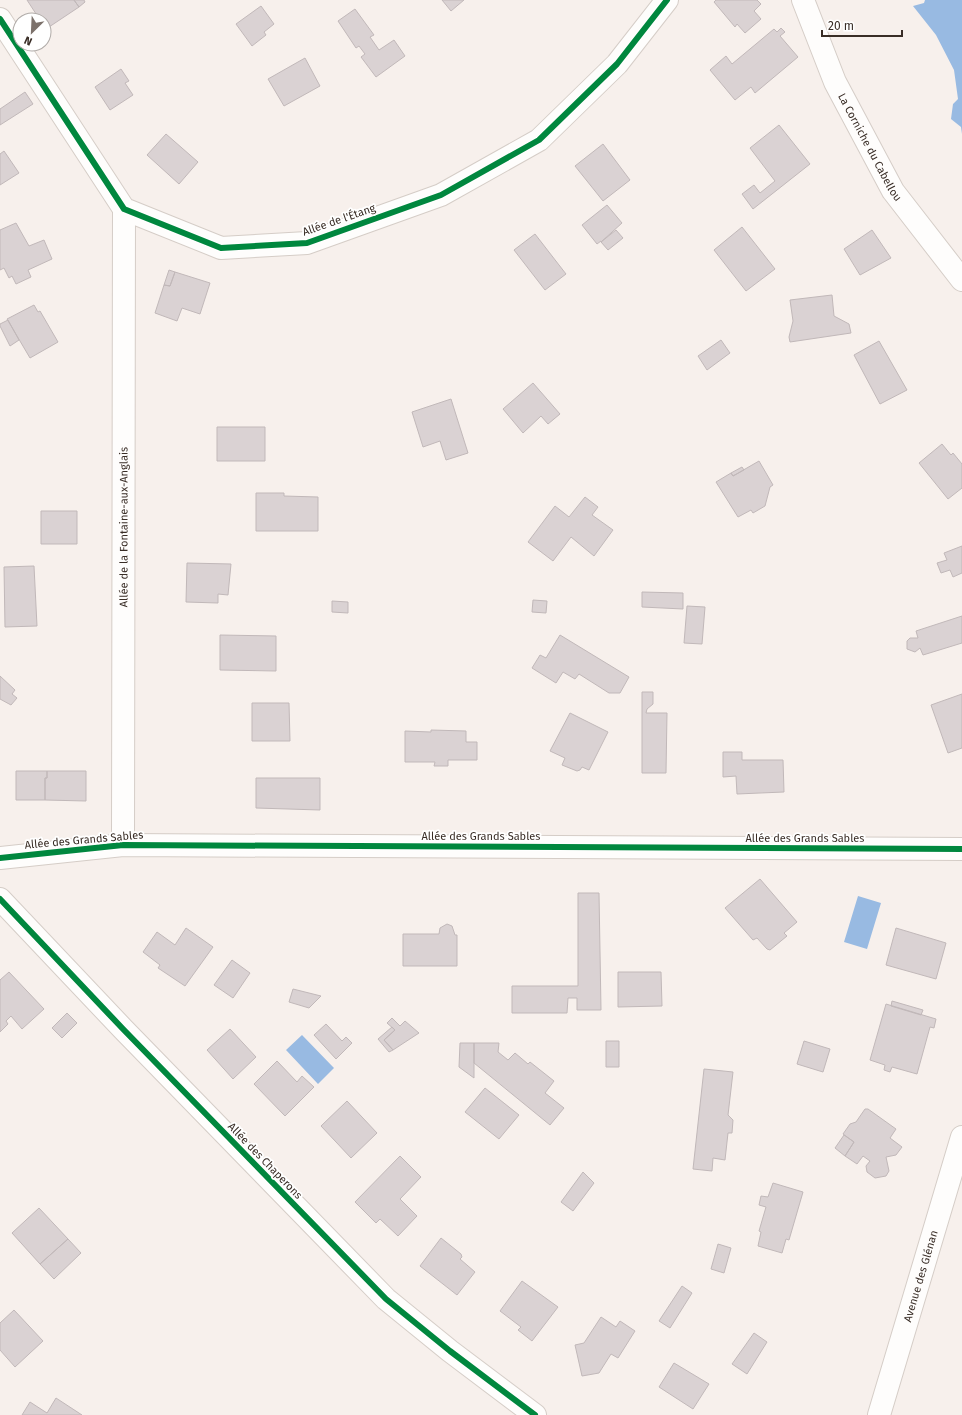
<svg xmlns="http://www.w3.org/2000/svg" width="962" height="1415" viewBox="0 0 962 1415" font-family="'Fira Sans',sans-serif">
	<rect width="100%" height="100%" fill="#f7f0ec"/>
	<!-- water -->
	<path fill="#98bae2" d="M925 0H962V134L961 127 951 119 953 104 958 99 954 70 936 35 913 6 924 3Z
		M858 896 881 903 867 949 844 942Z
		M302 1035 334 1068 318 1084 286 1050Z"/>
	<!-- building -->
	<path fill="#dad2d3" stroke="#c1b8b9" d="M27 0H74L79 7 46 29 44 20H40Z
		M74 0H84L85 2 79 7Z
		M442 0H464L451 11Z
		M716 0H757L761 4 754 11 761 19 745 33 737 24 735 27 714 2Z
		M261 6 274 24 264 32 266 35 252 46 236 24Z
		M355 9 374 35 370 37 379 50 394 40 405 56 376 77 361 57 365 54 359 46 356 48 338 21Z
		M781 28 785 32 780 36 798 57 755 93 751 87 735 100 710 70 726 56 732 64 774 29 777 32Z
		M305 58 320 86 284 106 268 79Z
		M121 69 129 81 125 83 133 95 110 110 95 87Z
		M25 92 33 104 0 125V109Z
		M779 125 810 164 753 209 742 194 754 185 760 193 775 181 750 148Z
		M166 134 198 162 179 184 147 155Z
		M603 144 630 180 603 201 575 166Z
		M4 151 19 173 0 185V154Z
		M607 205 622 223 601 242V241L597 244 582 225Z
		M16 223 29 246 44 240 52 259 28 270 31 277 16 284 12 276 9 278 4 268 0 270V230Z
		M742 227 775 269 746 291 714 250Z
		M616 230 623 238 608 250 601 242Z
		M872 230 891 258 860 275 844 249Z
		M535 234 566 274 545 290 514 250Z
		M169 270 175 272 170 286 164 285Z
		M175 272 210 283 200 314 182 308 177 321 155 313 164 285 170 286Z
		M832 295 834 316 849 324 851 333 790 342 789 337 793 321 790 300Z
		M34 305 38 312 40 311 58 342 30 358 7 319Z
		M8 320 19 340 10 346 0 326V324Z
		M721 340 730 353 707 370 698 356Z
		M879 341 907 390 880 404 854 355Z
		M533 383 560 414 548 424 541 416 523 433 503 409Z
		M451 399 468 453 446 460 440 441 423 447 412 412Z
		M217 427H265V461H217Z
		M942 444 951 455 953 453 962 464V488L948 499 919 463Z
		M759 461 773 485 770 487 765 506 753 513 751 510 738 517 716 482 731 473 733 476Z
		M742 467 744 470 733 476 731 473Z
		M256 493H284V496L318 497V531H256Z
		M585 497 598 507 592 515 613 530 594 556 571 537 553 561 528 542 555 506 569 517Z
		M41 511H77V544H41Z
		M962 546V573L953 577 950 570 941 573 937 563 947 560 944 553Z
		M187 563 231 564 228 595 218 594V603L186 602Z
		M34 566 37 626 5 627 4 567Z
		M642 592 683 593V609L642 607Z
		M533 600 547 601 546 613 532 612Z
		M332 601 348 602V613L332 612Z
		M687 606 705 607 702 644 684 643Z
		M962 616V643L923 655 920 648 915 652 907 649V641L910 638H918L916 631Z
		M220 635 276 636V671L220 670Z
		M560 635 629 677 620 693H609L579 674 575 679 563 672 556 683 532 668 540 655 546 658Z
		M0 676 15 690 12 694 17 698 11 705 0 699Z
		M642 692H653V704L647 709 646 713H667L666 773H642Z
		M962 694V748L948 753 931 705Z
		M252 703H289L290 741H252Z
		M570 713 608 732 589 770 582 767 580 770 577 771 562 765 565 758 550 751Z
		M431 730 466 731V742H477V760H448V766H434L435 762H405V731L431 732Z
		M723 752H742V760H783L784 792 737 794 736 776 723 777Z
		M16 771H47V778H45V800H16Z
		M47 771H86V801L45 800V778H47Z
		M256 778H320V810L256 808Z
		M760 879 797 922 784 933 787 936 770 950 767 949 757 938 753 940 725 908Z
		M578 893H599L601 1010H577V998H568L567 1013H512V986H578Z
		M447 924 452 926 455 935H457V966H403V934H439L440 928Z
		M186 928 213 947 185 986 158 968 160 965 143 952 157 932 175 945Z
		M896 928 946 943 936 979 886 965Z
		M232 960 250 973 233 998 214 985Z
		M9 972 44 1009 22 1029 11 1016 6 1021 8 1024 0 1032V980Z
		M618 972H661L662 1006 618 1007Z
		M293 989 321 996 309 1008 289 1002Z
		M892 1001 923 1010 921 1015 891 1006Z
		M886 1004 936 1019 934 1028 930 1027 917 1074 892 1067 890 1072 884 1070 885 1065 870 1060Z
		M67 1013 77 1023 62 1038 52 1028Z
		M392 1018 400 1026 405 1021 419 1033 393 1050 384 1040 395 1030 387 1023Z
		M326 1024 342 1041 346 1037 352 1043 336 1059 314 1035Z
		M392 1027 395 1030 384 1040 393 1050 389 1052 378 1039Z
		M230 1029 256 1057 233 1079 207 1050Z
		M606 1041H619V1067H606Z
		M804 1041 830 1049 823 1072 797 1064Z
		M460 1043H474V1078L459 1067Z
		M474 1043H499L498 1052 508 1060 515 1053 528 1064 530 1062 554 1081 545 1093 564 1108 550 1125 474 1063Z
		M277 1061 297 1082 302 1076 314 1087 285 1116 254 1084Z
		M704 1069 733 1072 728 1115 733 1120 732 1133H728L725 1160 713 1158 712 1171 693 1169Z
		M485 1088 519 1115 499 1139 465 1112Z
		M347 1101 377 1133 351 1158 321 1126Z
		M865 1109H868L896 1129 890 1138 902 1147 896 1155 886 1157 889 1171 886 1176 875 1178 867 1172 866 1166 870 1161 863 1156 857 1164 845 1156 854 1142 843 1134 850 1124 856 1122Z
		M844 1135 854 1142 845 1156 835 1148Z
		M400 1156 421 1177 400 1199 417 1216 398 1236 380 1219 376 1223 355 1202Z
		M583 1172 594 1183 573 1211 561 1202Z
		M773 1183 803 1192 789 1240 786 1239 782 1253 758 1246 761 1232 759 1231 766 1207 759 1205 761 1196 768 1197Z
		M39 1208 68 1239 40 1264 12 1233Z
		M441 1238 461 1254 462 1257 460 1259 475 1272 457 1295 420 1266Z
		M68 1239 81 1253 54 1279 40 1264Z
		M718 1244 731 1248 724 1273 711 1269Z
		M522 1281 558 1307 532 1341 518 1330 521 1327 500 1311Z
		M682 1286 692 1293 670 1328 659 1321Z
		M14 1310 43 1341 15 1367 0 1350V1323Z
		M601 1317 616 1327 620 1321 635 1331 618 1358 611 1354 599 1373 582 1376 575 1345 584 1343Z
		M754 1333 767 1342 747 1374 732 1364Z
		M674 1363 709 1384 693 1409 659 1387Z
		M56 1398 82 1415H22L30 1402 47 1413Z"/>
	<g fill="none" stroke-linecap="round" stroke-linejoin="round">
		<!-- minor casing -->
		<g stroke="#d5cdc7" stroke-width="24">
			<g id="minor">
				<path id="s1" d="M803 0 835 82 893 191 962 280"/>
				<path d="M0 19 124 209 221 248 307 243 441 195 539 140 617 64 667 0"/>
				<path id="s2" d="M123 845 124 209"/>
				<path d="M0 858 123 845 962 849"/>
				<path d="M0 899 123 1029 386 1299 450 1351 535 1415"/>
				<path id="s3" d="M879 1415 962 1137"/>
			</g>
		</g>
		<!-- minor -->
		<use href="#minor" stroke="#fefdfc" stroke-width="22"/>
		<!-- cycleway casing -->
		<g stroke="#fff" stroke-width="8">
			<path id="cycleway" d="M0 19 124 209 221 248 307 243 441 195 539 140 617 64 667 0
				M0 858 123 845 962 849
				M0 899 123 1029 386 1299 450 1351 535 1415"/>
		</g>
		<!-- cycleway -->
		<use href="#cycleway" stroke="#00873e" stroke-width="6"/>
	</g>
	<g text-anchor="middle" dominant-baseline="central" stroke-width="3.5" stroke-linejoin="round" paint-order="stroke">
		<!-- street labels -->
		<g font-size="11" fill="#392d26" stroke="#fff">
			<text stroke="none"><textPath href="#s1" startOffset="162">La Corniche du Cabellou</textPath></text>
			<text transform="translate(339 220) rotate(-19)">Allée de l'Étang</text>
			<text stroke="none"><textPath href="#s2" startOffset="318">Allée de la Fontaine-aux-Anglais</textPath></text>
			<text x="481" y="836">Allée des Grands Sables</text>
			<text x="805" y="838">Allée des Grands Sables</text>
			<text transform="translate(84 840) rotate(-5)">Allée des Grands Sables</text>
			<text transform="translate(265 1161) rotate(46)">Allée des Chaperons</text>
			<text stroke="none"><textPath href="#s3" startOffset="145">Avenue des Glénan</textPath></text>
		</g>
	</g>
	<!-- north arrow -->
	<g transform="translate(32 32) rotate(204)"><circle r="19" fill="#ffffff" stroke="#b0aba8"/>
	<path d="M0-3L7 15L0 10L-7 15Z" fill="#7c716b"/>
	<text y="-6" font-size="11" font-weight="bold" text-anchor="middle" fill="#392d26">N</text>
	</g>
	<!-- scale -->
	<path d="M822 30v6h80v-6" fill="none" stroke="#392d26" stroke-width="2"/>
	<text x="828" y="30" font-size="12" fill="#392d26" stroke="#ffffff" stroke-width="3" paint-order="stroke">20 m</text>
</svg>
